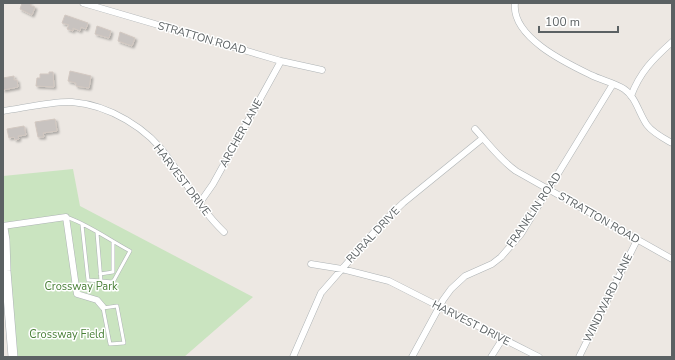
<svg xmlns="http://www.w3.org/2000/svg" width="675" height="360" viewBox="0 0 675 360" font-family="'Nunito Sans',sans-serif">
	<defs>
		<filter id="shadow"><feDropShadow dx="2" dy="2" stdDeviation="1" flood-color="#0004"/></filter>
	</defs>
	<rect width="100%" height="100%" fill="#ede8e3"/>
	<!-- green -->
	<path fill="#cae4c0" d="M73 169 80 206 253 297 184 357H16L8 253 3 210V176Z"/>
	<!-- building -->
	<path fill="#c8c3c0" stroke="#d2c8c1" filter="url(#shadow)" d="M22 3H30L31 6 35 7 32 15 20 9Z
		M65 15 88 23 86 29 81 27 80 31 73 28V31L67 29 69 25 62 23Z
		M97 26 111 31 109 38 95 34Z
		M120 32 135 38 132 46 118 41Z
		M70 71 91 76 89 88 76 86V83L68 81Z
		M49 72H53L54 87 36 86 37 78H40V74H49Z
		M14 76V80H17L18 87 3 90V78Z
		M55 119 57 131 43 133 44 137H38L35 122Z
		M24 126 26 135 18 136 19 139 15 140 14 137 9 138 7 129Z"/>
	<g fill="none" stroke-linecap="round" stroke-linejoin="round">
		<!-- lane casing -->
		<g stroke="#aeb3b5" stroke-width="4">
			<path id="lane" d="M66 217C86 223 111 241 130 251L113 282 88 280 82 225
				M97 233 101 281
				M100 274 113 272V242
				M103 307V308L110 344 124 343 117 306 103 308"/>
		</g>
		<!-- street casing -->
		<g stroke="#aeb3b5" stroke-width="7">
			<path id="street" d="M83 3 281 61 322 70
				M515 3C511 37 566 63 591 75 601 80 615 83 624 89 636 97 639 114 647 125 653 133 663 138 672 143
				M631 96C640 72 653 59 672 42
				M3 111C24 108 52 101 72 102 109 105 148 128 169 159 187 184 201 210 224 232
				M475 129C488 143 500 160 516 171L672 259
				M199 204 213 184 281 61
				M3 226 66 217 77 294 97 300 103 307
				M311 264 342 269 389 281 539 357
				M293 357 321 293 342 269 382 223 403 203 483 138
				M412 357 443 300 451 289 465 276 492 264 501 257 521 234 613 84
				M491 357 503 338
				M579 357 637 240"/>
		</g>
		<!-- secondary casing -->
		<g stroke="#adb3b6" stroke-width="10">
			<path id="secondary" d="M3 228 5 240 6 271 13 357"/>
		</g>
		<!-- lane -->
		<use href="#lane" stroke="#fff" stroke-width="3"/>
		<!-- street -->
		<use href="#street" stroke="#fff" stroke-width="6"/>
		<!-- secondary -->
		<use href="#secondary" stroke="#fff" stroke-width="9"/>
	</g>
	<g text-anchor="middle" dominant-baseline="central" stroke-width="3" stroke-linejoin="round" paint-order="stroke">
		<!-- street labels -->
		<g font-size="11" fill="#5b6163" stroke="#fff">
			<text transform="translate(202 38) rotate(16)">STRATTON ROAD</text>
			<text transform="translate(241 133) rotate(-61)">ARCHER LANE</text>
			<text transform="translate(182 180) rotate(53)">HARVEST DRIVE</text>
			<text transform="translate(534 210) rotate(-56)">FRANKLIN ROAD</text>
			<text transform="translate(599 218) rotate(30)">STRATTON ROAD</text>
			<text transform="translate(373 235) rotate(-47)">RURAL DRIVE</text>
			<text transform="translate(608 298) rotate(-64)">WINDWARD LANE</text>
			<text transform="translate(471 323) rotate(27)">HARVEST DRIVE</text>
		</g>
		<!-- park labels -->
		<g font-size="11" fill="#487f36" stroke="#fff">
			<text x="81" y="286">Crossway Park</text>
			<text x="67" y="334">Crossway Field</text>
		</g>
	</g>
	<!-- border -->
	<rect width="675" height="360" fill="none" stroke="#5b6163" stroke-width="8"/>
	<!-- scale -->
	<path d="M539 26v6h79v-6" fill="none" stroke="#5b6163" stroke-width="2"/>
	<text x="545" y="26" font-size="12" fill="#5b6163" stroke="#ffffff" stroke-width="3" paint-order="stroke">100 m</text>
</svg>
